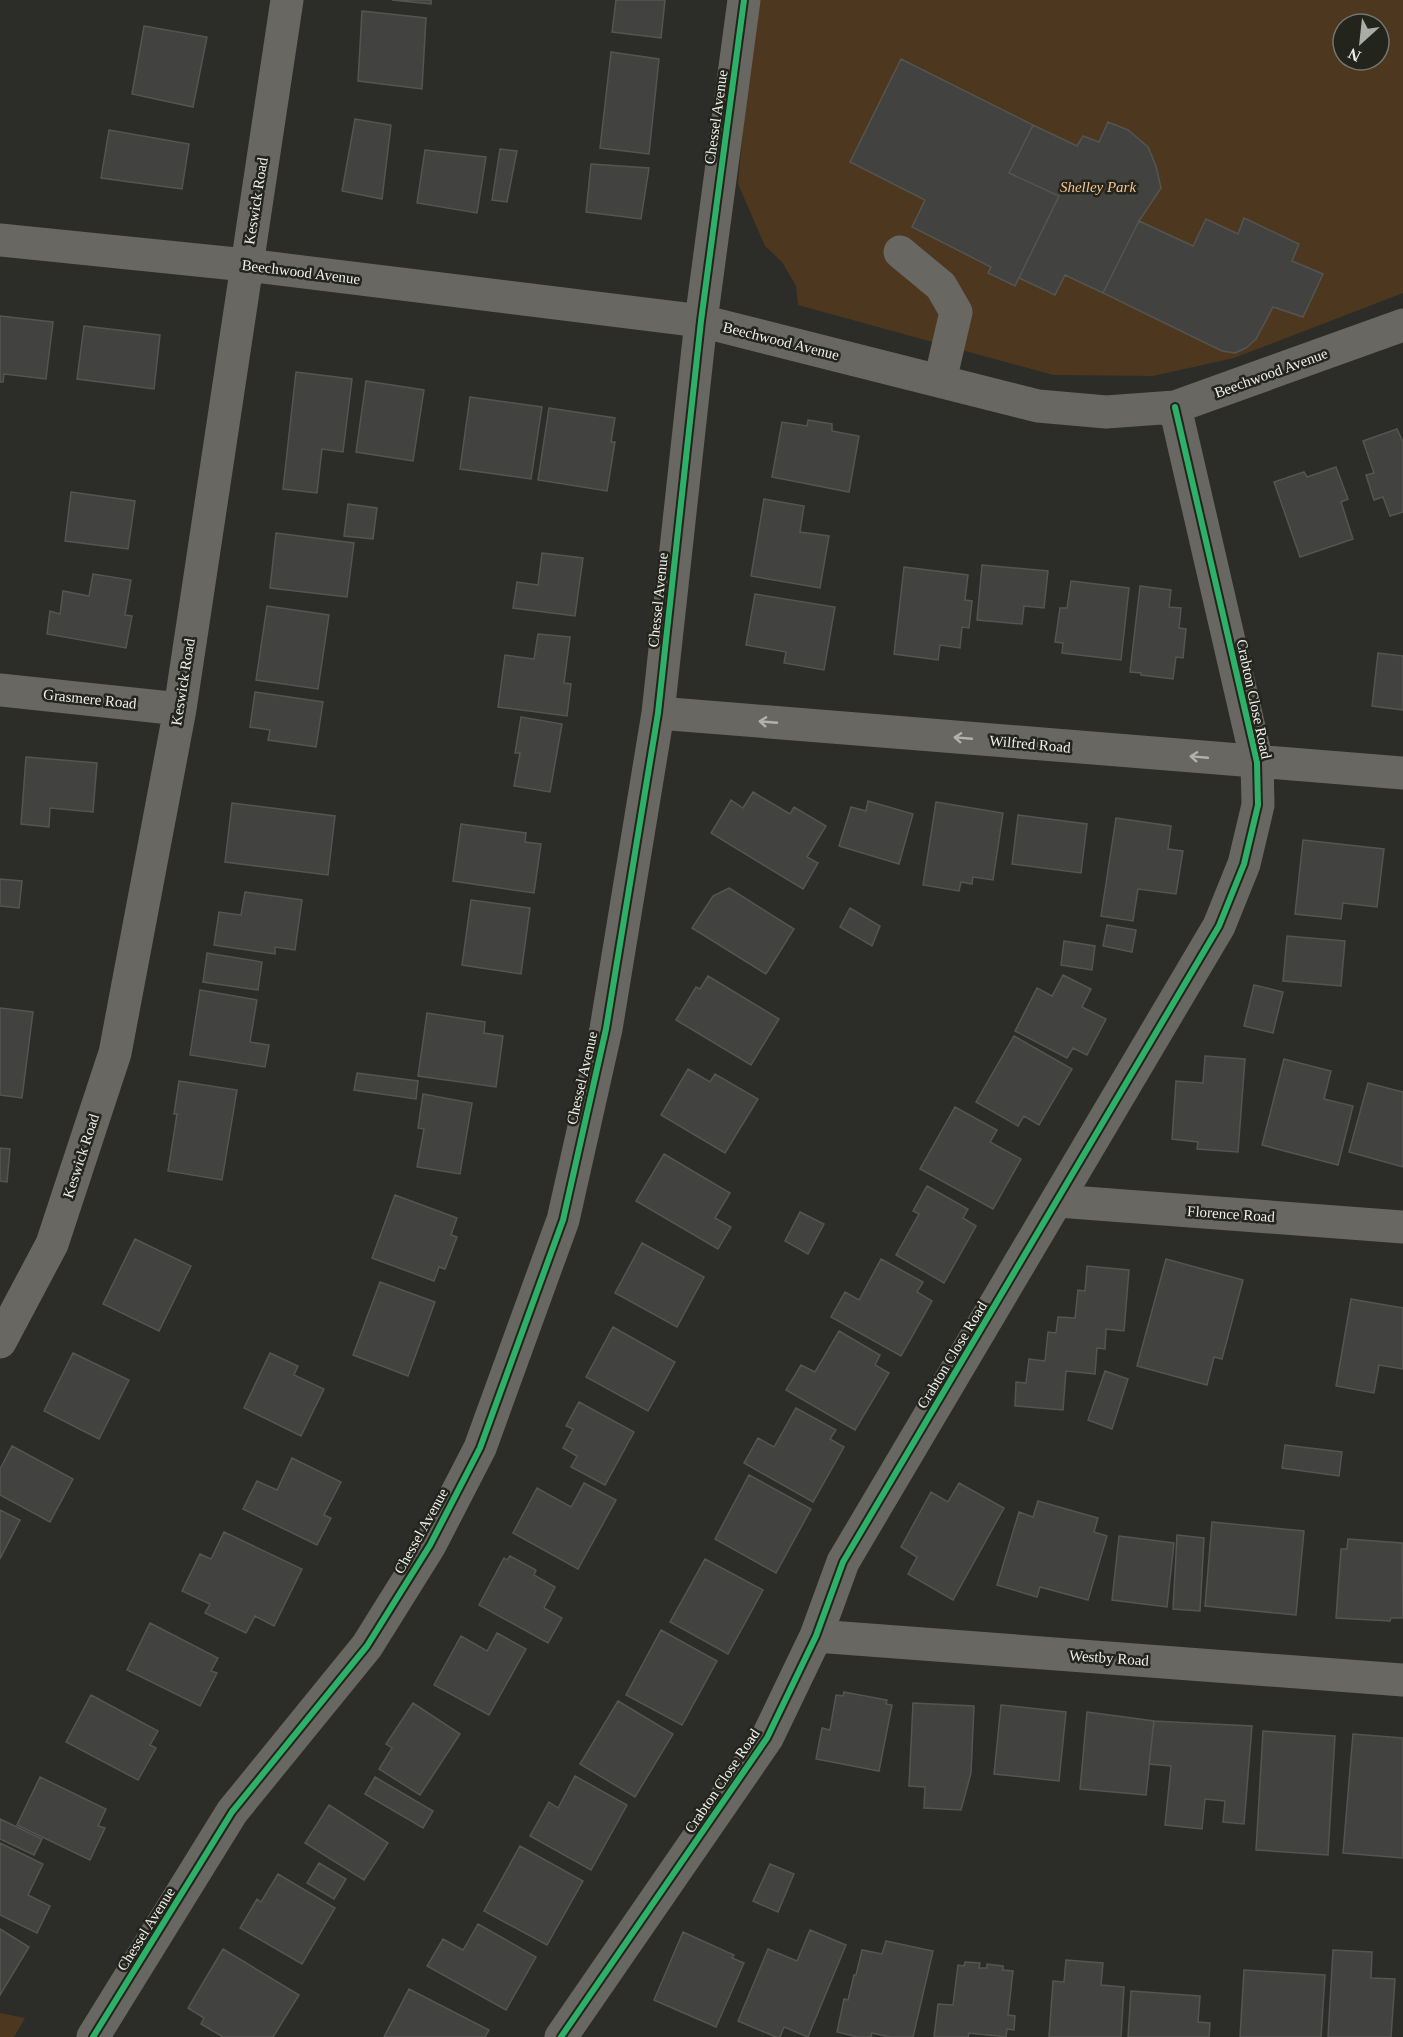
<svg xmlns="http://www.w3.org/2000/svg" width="1403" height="2037" viewBox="0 0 1403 2037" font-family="'Times New Roman',serif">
	<rect width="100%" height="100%" fill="#2c2d28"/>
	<!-- green -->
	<path fill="#4d371f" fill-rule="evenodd" d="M755 0H1403V293L1234 358 1153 376 1053 375 798 305 796 286 782 262 765 246 738 184ZM1343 24H1379V60H1343Z
		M0 2013 25 2018 14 2037H0Z"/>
	<!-- building -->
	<path fill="#424340" stroke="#545552" stroke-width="1.5" d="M392 0H431V4Z
		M616 0H665L661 38 612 32Z
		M362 11 426 18 422 89 358 81Z
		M144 26 207 37 193 107 132 94Z
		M611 52 659 59 649 154 600 148Z
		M901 59 1033 125 1009 173 1059 196 1015 286 988 273 991 267 912 227 925 200 850 162Z
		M355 119 391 125 382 199 342 191Z
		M1108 122 1128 130 1148 147 1156 166 1161 188 1139 221 1103 293 1065 275 1055 295 1019 278 1059 196 1009 173 1033 125 1077 146 1083 136 1099 142Z
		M109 130 189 144 182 189 101 178Z
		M500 149 517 151 507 202 492 200Z
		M425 150 486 157 477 213 417 203Z
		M591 164 649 168 641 219 586 212Z
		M1244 218 1299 244 1292 261 1323 274 1303 317 1273 307 1256 339 1246 348 1235 353 1222 351 1103 293 1139 221 1193 246 1206 219 1238 234Z
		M0 316 53 322 46 379 4 374 3 382H0Z
		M84 326 160 335 154 389 77 379Z
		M296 372 352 379 343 452 322 449 317 493 283 489Z
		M366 381 424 390 413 461 356 452Z
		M470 397 542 407 531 479 460 469Z
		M549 408 615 418 611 442H615L607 491 538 480Z
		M808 420 832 424V431L859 436 849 492 772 477 782 422 807 426Z
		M1397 429 1403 442V512L1390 516 1383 497 1374 500 1366 475 1374 473 1363 441Z
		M1336 467 1348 499 1341 502 1353 539 1300 557 1274 482 1304 472 1307 477Z
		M71 492 135 501 128 549 65 541Z
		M764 499 804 506 800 532 829 536 820 588 751 576Z
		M348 504 377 508 373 539 344 536Z
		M276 533 354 543 347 597 270 588Z
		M542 553 583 558 575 616 513 608 517 582 538 585Z
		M982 565 1048 571 1044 608 1024 606 1022 624 977 620Z
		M904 567 968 575 965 600 972 601 969 628 962 627 960 648 940 645 938 660 894 654Z
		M93 574 131 580 125 615 132 616 126 648 47 634 50 611 60 614 63 591 89 596Z
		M1071 581 1129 588 1121 660 1062 653 1063 643 1055 642 1060 608H1067Z
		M1140 586 1171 590 1169 607 1181 608 1179 628 1186 629 1183 658 1176 657 1173 679 1141 675V673L1130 672Z
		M755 594 835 607 824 670 784 663 786 652 746 645Z
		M267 606 329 615 318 689 256 680Z
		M538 634 570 637 564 683 571 684 567 716 498 707 505 655 534 659Z
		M1378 653 1403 656V710L1372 706Z
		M255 692 323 702 316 747 268 740 270 730 250 727Z
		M521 717 562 724 550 792 514 786 520 753H515Z
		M26 757 97 763 93 812 50 808 49 827 21 824Z
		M753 792 790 814 794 807 826 826 807 857 818 863 803 889 711 833 731 800 743 808Z
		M868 801 913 814 899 864 839 846 851 807 866 811Z
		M936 802 1003 813 993 880 973 877 972 884 961 882 959 891 923 885Z
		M232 803 335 816 328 875 225 862Z
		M1018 815 1087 824 1081 873 1012 864Z
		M1116 818 1171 826 1168 849 1183 851 1176 894 1138 889 1133 921 1101 916Z
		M461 824 526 833 525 842 541 844 534 893 453 881Z
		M1303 840 1384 849 1377 907 1343 903 1341 919 1295 914Z
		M0 879 22 881 19 908 0 906Z
		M729 888 794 929 766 974 692 928 713 896Z
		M245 892 302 900 295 950 275 947V954L214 945 219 912 241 915Z
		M471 900 530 908 521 974 462 965Z
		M850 908 880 926 872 946 840 927Z
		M1107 925 1136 930 1132 952 1103 946Z
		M1287 936 1345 941 1341 986 1283 981Z
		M1064 941 1095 946 1092 970 1061 965Z
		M207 953 262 962 258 990 203 982Z
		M1063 975 1091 989 1082 1007 1106 1019 1087 1055 1073 1048 1067 1058 1015 1031 1037 988 1052 996Z
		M708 976 779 1019 751 1065 676 1020 696 987 700 989Z
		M1254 985 1283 992 1273 1033 1244 1026Z
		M200 990 257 1000 250 1042 269 1045 265 1067 190 1055Z
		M0 1008 33 1012 22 1098 0 1095Z
		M427 1013 485 1022 484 1033 503 1036 496 1087 418 1076Z
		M1014 1036 1072 1069 1039 1125 1024 1116 1018 1126 976 1102Z
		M1205 1056 1245 1059 1238 1152 1197 1149 1198 1142 1172 1139 1176 1081 1203 1083Z
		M1284 1059 1331 1071 1324 1099 1353 1106 1338 1165 1262 1145Z
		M688 1069 710 1082 715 1074 758 1099 725 1153 661 1115Z
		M357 1073 418 1081 416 1099 354 1090Z
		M179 1081 237 1090 222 1180 168 1171 177 1114H174Z
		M1368 1083 1403 1092V1167L1349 1152Z
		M423 1094 472 1103 460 1174 417 1167 424 1129 418 1128Z
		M955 1107 997 1130 990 1142 1021 1159 993 1209 920 1169Z
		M0 1148 10 1149 7 1182 0 1181Z
		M664 1154 730 1193 715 1218 731 1227 718 1249 636 1201Z
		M927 1186 968 1209 963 1218 976 1226 944 1283 896 1255 919 1214 913 1211Z
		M395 1195 457 1218 451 1235 457 1237 445 1269 439 1267 434 1281 372 1258Z
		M800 1212 824 1224 808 1254 785 1241Z
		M135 1239 191 1266 159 1331 103 1304Z
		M642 1243 704 1277 677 1327 615 1293Z
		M881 1259 923 1282 917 1292 932 1301 901 1356 831 1317 845 1292 859 1300Z
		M1166 1259 1243 1280 1222 1359 1214 1357 1207 1385 1137 1366Z
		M1087 1266 1129 1270 1124 1331 1106 1329 1105 1349 1097 1348 1095 1374 1066 1371 1063 1410 1015 1406 1016 1382 1026 1383 1029 1359 1045 1361 1048 1332 1056 1333 1058 1317 1075 1318 1078 1290 1085 1291Z
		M380 1282 435 1302 408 1376 353 1355Z
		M1351 1299 1403 1308V1369L1379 1365 1374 1393 1336 1386Z
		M613 1327 675 1362 648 1411 586 1377Z
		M839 1331 880 1355 875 1365 889 1373 855 1430 786 1390 801 1365 815 1372Z
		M73 1353 129 1380 99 1439 44 1411Z
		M270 1353 298 1366 294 1375 324 1389 301 1436 244 1408Z
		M1105 1371 1128 1379 1112 1429 1088 1420Z
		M579 1402 634 1432 605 1485 571 1467 577 1456 563 1448 573 1429 566 1426Z
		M796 1408 836 1430 830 1439 844 1447 813 1502 744 1463 758 1438 774 1447Z
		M1285 1445 1342 1452 1339 1476 1282 1468Z
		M12 1446 73 1479 50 1522 0 1495V1469Z
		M292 1458 341 1482 324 1515 331 1518 317 1545 243 1509 257 1481 277 1490Z
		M749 1475 811 1509 776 1573 715 1539Z
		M584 1483 616 1500 578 1569 513 1533 537 1488 571 1507Z
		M959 1483 1004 1508 953 1600 908 1574 917 1557 901 1547 931 1492 948 1502Z
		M1038 1501 1098 1518 1094 1532 1107 1536 1088 1600 1040 1587 1037 1597 997 1585 1019 1512 1033 1517Z
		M0 1510 20 1520 0 1559Z
		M1212 1522 1304 1531 1296 1615 1205 1606Z
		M224 1532 302 1569 274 1626 255 1616 246 1633 205 1613 210 1604 182 1591 200 1554 211 1559Z
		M1177 1535 1204 1538 1200 1611 1173 1609Z
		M1119 1536 1174 1543 1167 1607 1112 1600Z
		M1348 1539 1402 1543 1403 1618H1391L1390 1621 1336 1618 1341 1549H1347Z
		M510 1556 536 1570 534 1575 555 1587 544 1608 562 1618 548 1643 479 1605 504 1558 507 1560Z
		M705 1559 763 1590 728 1654 670 1622Z
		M150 1623 218 1658 211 1671 217 1673 200 1706 127 1670Z
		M661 1630 717 1661 682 1725 626 1695Z
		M497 1633 526 1649 489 1715 434 1685 461 1636 487 1651Z
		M844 1692 887 1700 886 1704 892 1705 879 1771 816 1759 822 1728 830 1730 836 1695 843 1696Z
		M91 1695 158 1731 150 1745 156 1748 138 1780 66 1742Z
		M618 1701 673 1734 635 1797 580 1764Z
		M413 1703 460 1734 420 1795 379 1769 392 1748 386 1744Z
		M913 1703 974 1706 971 1773 961 1810 924 1808 925 1787 909 1786Z
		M1001 1705 1066 1712 1059 1781 994 1774Z
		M1087 1712 1154 1721 1146 1795 1080 1789Z
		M1154 1721 1252 1726 1244 1824 1223 1822 1225 1801 1205 1799 1202 1829 1165 1825 1171 1766 1149 1764Z
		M1263 1731 1335 1736 1328 1855 1256 1850Z
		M1353 1734 1403 1738V1858L1343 1853Z
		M575 1776 627 1805 591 1870 530 1836 549 1802 558 1808Z
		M40 1777 106 1809 98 1826 105 1828 90 1860 17 1825Z
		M375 1777 433 1811 423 1828 365 1794Z
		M329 1805 388 1843 364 1880 305 1843Z
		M0 1819 42 1839 34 1855 0 1839Z
		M0 1843 43 1864 28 1895 50 1906 37 1933 0 1915Z
		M520 1846 583 1881 547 1945 484 1911Z
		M319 1863 346 1879 334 1899 307 1883Z
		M770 1864 794 1874 778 1912 753 1901Z
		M278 1874 335 1908 302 1964 240 1928 257 1899 261 1902Z
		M478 1924 536 1957 506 2010 427 1966 443 1939 463 1950Z
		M0 1929 29 1947 0 1995Z
		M810 1930 846 1945 808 2037 784 2027 780 2037H776L738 2021 768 1949 797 1961Z
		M683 1932 734 1955 732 1958 744 1963 716 2027 654 2000Z
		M886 1941 933 1951 913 2037H889L872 2033 871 2037H858L837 2032 844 1999 848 2000 854 1975H856L862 1950 882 1954Z
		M223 1949 299 1995 273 2037H223L201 2024 204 2018 188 2008Z
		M1333 1950 1372 1952 1371 1978 1395 1979 1391 2037H1328Z
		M1066 1960 1103 1963 1101 1985 1124 1987 1121 2037H1049L1053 1981 1064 1982Z
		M965 1962 980 1963 979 1968H987V1964L1003 1966V1970L1013 1971 1008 2015 1015 2016 1014 2030 1007 2029 1006 2037 969 2033 968 2037H934L938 2004 953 2005 958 1965 964 1966Z
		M1244 1970 1325 1975 1321 2037H1240Z
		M409 1989 489 2030 485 2037H384Z
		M1131 1991 1200 1996 1198 2022 1210 2023 1209 2037H1128Z"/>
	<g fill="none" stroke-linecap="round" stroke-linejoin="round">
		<!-- minor -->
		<path stroke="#696761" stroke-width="33" d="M0 240 246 265 701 321 1038 406 1106 412 1175 407 1403 325
			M900 252 941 286 956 312 940 381
			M0 690 180 709
			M658 713 1403 773
			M1058 1201 1403 1227
			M0 1342 52 1244 115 1053 180 709 287 0
			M816 1636 1403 1680
			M93 2037 232 1812 367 1646 430 1545 480 1448 563 1220 606 1029 658 713 701 321 744 0
			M561 2037 767 1738 816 1636 843 1562 1219 926 1244 864 1258 805 1257 762 1175 407"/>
		<!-- cycleway casing -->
		<g stroke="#23251d" stroke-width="10">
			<path id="cycleway" d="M93 2037 232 1812 367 1646 430 1545 480 1448 563 1220 606 1029 658 713 701 321 744 0
				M561 2037 767 1738 816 1636 843 1562 1219 926 1244 864 1258 805 1257 762 1175 407"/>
		</g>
		<!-- cycleway -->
		<use href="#cycleway" stroke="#2db169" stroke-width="6"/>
	</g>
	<!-- one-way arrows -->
	<defs><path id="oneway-shaft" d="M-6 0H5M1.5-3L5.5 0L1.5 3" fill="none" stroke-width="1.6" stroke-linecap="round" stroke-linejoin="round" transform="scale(1.5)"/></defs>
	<g stroke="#b2b2ac">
		<use href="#oneway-shaft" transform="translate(768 722) rotate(-175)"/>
		<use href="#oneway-shaft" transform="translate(963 738) rotate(-175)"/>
		<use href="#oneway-shaft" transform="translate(1199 757) rotate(-175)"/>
	</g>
	<g text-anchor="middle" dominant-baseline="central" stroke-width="5" stroke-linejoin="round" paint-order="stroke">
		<!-- street labels -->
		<g font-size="15" fill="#eef0ea" stroke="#23251d">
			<text transform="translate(716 117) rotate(-82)">Chessel Avenue</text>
			<text transform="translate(256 201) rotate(-81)">Keswick Road</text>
			<text transform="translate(301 272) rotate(7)">Beechwood Avenue</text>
			<text transform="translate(781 341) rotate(14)">Beechwood Avenue</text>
			<text transform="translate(1271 373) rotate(-20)">Beechwood Avenue</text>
			<text transform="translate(658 600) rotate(-84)">Chessel Avenue</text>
			<text transform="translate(183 682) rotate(-81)">Keswick Road</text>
			<text transform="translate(90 699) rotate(6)">Grasmere Road</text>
			<text transform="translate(1254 699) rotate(78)">Crabton Close Road</text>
			<text transform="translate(1030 744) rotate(5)">Wilfred Road</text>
			<text transform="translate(582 1078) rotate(-77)">Chessel Avenue</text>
			<text transform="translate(81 1156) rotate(-72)">Keswick Road</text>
			<text transform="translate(1231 1214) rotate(4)">Florence Road</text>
			<text transform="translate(952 1355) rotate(-59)">Crabton Close Road</text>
			<text transform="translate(421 1531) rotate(-61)">Chessel Avenue</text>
			<text transform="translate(1109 1658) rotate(4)">Westby Road</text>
			<text transform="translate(722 1781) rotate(-56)">Crabton Close Road</text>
			<text transform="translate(146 1929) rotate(-58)">Chessel Avenue</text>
		</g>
		<!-- park labels -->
		<g font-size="15" font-style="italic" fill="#f9c592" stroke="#23251d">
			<text x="1098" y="187">Shelley Park</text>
		</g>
	</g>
	<!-- north arrow -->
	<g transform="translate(1361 42) rotate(207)"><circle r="28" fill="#23251d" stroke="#74766f" stroke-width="1.5"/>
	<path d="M0-4.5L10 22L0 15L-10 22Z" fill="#aaaca6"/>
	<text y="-9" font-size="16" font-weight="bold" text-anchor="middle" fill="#eef0ea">N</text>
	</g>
</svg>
